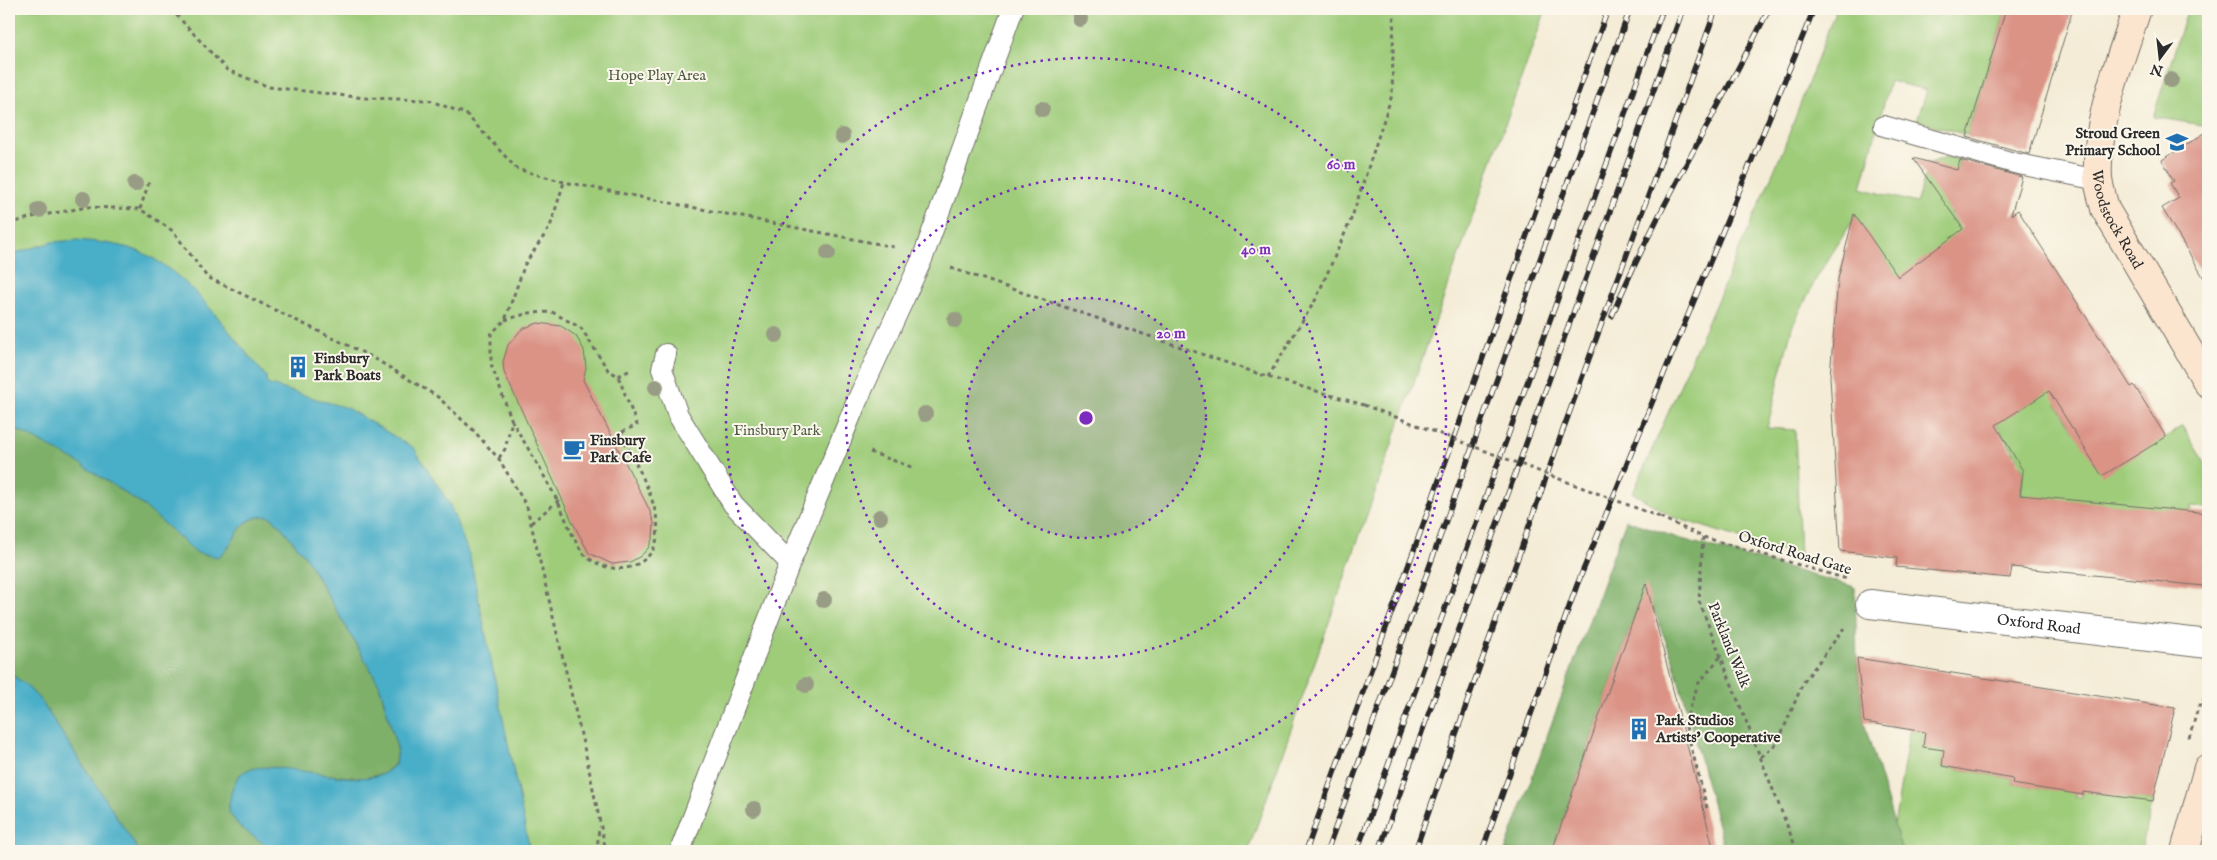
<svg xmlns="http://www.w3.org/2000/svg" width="2217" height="860" viewBox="0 0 2217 860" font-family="'IM FELL English',serif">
	<rect width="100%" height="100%" fill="#fbf7ec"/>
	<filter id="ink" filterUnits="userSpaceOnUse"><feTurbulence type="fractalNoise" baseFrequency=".02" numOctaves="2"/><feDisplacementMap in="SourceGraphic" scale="10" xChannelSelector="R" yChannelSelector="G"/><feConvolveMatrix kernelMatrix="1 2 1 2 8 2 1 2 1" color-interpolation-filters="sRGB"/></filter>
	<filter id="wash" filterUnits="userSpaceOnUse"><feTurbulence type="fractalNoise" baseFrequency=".0096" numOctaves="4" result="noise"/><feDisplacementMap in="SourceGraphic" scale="20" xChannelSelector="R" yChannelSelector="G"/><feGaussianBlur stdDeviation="1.12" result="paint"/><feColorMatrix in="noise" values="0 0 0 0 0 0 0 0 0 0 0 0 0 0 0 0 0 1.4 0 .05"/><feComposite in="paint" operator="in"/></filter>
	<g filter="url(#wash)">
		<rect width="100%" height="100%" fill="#f4ecd6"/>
		<!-- green -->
		<path fill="#9ecc79" stroke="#647c52" d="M9 9H1546L1248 851H9Z
			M1836 9H2006L1967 135 1917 121 1927 90 1890 81 1861 188 1916 203 1930 163 1946 157 1960 159 1946 206 2062 382 2057 405 2079 438 2166 437 2182 426 2208 468V508L2191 507 2189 529 2021 495 2023 471 2018 459 1961 366 1854 215 1852 222 1817 277 1792 327 1767 428 1795 430 1800 557 1673 517 1633 493 1783 150Z
			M2188 9H2208V126L2153 117Z
			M1911 721 1927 723 1944 750 1942 766 2013 779 2012 784 2047 789 2076 788 2075 796 2082 797 2084 790 2153 801 2141 851H2063L2051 849 2050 851H1902L1894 826Z"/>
		<!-- forest -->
		<path fill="#7eb069" stroke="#546e4a" d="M9 428 20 431 77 461 144 506 228 549C237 530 247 516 269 516L278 523 305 556 379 684 397 748 395 764 383 774 364 778 302 773 274 767 239 775 232 789 228 811 274 851H139L41 701 24 683 9 673Z
			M1626 520 1678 538 1855 587 1857 661 1864 722 1902 851H1725L1673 660 1653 608 1639 603 1552 851H1505Z"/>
		<!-- water -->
		<path fill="#48aec8" stroke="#3a6c7a" d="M78 240C100 242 124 244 145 254 195 279 229 334 266 376L267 384 347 408 414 448 450 505 470 557 530 851H274L240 827 228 811C230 799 231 784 240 775 261 752 346 789 383 774 387 772 391 768 395 765L397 748 379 684 305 556 278 523 269 516C236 516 239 541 218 557L197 553 144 506 113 485 76 461 20 431 9 428V255L52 242Z
			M9 673 24 683 41 701 139 851H9Z"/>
		<g id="blocks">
			<!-- building -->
			<path fill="#da9385" d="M2006 9H2073L2029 154 1967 137Z
				M2208 131V285L2162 208 2179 198 2170 183 2174 181 2162 160Z
				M1913 158 1957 170 1960 160 2022 177 2011 215 2018 210 2131 387 2134 385 2166 437 2102 476 2049 391 1996 425 2023 471 2020 495 2208 513V577L2205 576 2204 586 2012 567 2010 578 1896 567 1897 558 1840 551 1830 376 1838 279 1854 214 1898 277 1963 229Z
				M538 323 561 326 576 336 584 350 586 368 583 380 649 509 654 523 653 537 649 547 641 556 630 562 612 564 589 553 573 523 504 372 503 362 508 345 522 329Z
				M1646 583 1714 851H1552Z
				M1857 658 2175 708 2153 801 2083 792V795L2012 784 2013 779 1942 766 1944 750 1923 747 1925 732 1864 722Z"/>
		</g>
	</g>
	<g filter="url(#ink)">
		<use href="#blocks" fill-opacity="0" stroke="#716f67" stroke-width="1"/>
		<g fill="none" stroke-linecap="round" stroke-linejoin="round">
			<!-- lane casing -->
			<g stroke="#716f67" stroke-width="22">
				<path id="lane" d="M1884 126 2014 163 2098 180
					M666 354 662 369 678 415 733 504 790 563
					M680 851 790 563 857 401 923 257 1013 9"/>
			</g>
			<!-- street casing -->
			<g stroke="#716f67" stroke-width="30">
				<g id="street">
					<path id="s1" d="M1870 604 2208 644"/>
				</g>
			</g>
			<!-- secondary casing -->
			<g stroke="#716f67" stroke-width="30">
				<g id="secondary">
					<path id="s2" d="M2137 9C2120 62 2095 121 2098 179 2099 188 2103 199 2105 209L2208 383"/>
					<path d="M2185 851 2208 768"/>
				</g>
			</g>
			<!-- path -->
			<path stroke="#716f67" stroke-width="3" stroke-dasharray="4 4" stroke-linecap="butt" d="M171 9 227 70 269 87 365 98 428 100 466 114 517 169 564 182 894 247
				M140 209 149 182
				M9 224 32 217 88 207 140 209 173 231 207 277 372 357 438 397 473 430 499 459 527 507 587 760 606 851
				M951 268 1268 377 1364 405
				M505 320 529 313 552 312 581 328 608 370 618 376 637 425 620 433C636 466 688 544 633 566 618 572 600 567 587 557 575 547 565 515 557 500 543 473 527 447 512 421
				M618 376 631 370
				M1268 377 1316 299 1352 217 1392 95 1394 9
				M870 452 914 468
				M499 458 505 449 512 421 491 364V334L505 320 525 264 550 227 564 182
				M1660 517 1703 537 1847 579
				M531 523 558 501H563
				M1703 537 1699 601 1797 851
				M2189 738 2198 708 2208 693
				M1761 757 1778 742 1803 683 1844 628
				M1707 808 1685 723 1698 684 1721 656
				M597 851 599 827"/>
			<!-- lane -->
			<use href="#lane" stroke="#fff" stroke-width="20"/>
			<!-- street -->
			<use href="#street" stroke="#fff" stroke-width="28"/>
			<!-- secondary -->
			<use href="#secondary" stroke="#fbe5cf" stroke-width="28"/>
			<!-- rail casing -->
			<g stroke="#2b2b2b" stroke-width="5.5">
				<path id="rail" d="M1612 316C1656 210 1718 111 1769 9
					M1306 851 1608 9
					M1327 851 1630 9
					M1357 851 1663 9
					M1379 851 1683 9
					M1415 851 1555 452 1716 9
					M1482 851 1577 585 1814 9"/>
			</g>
			<!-- rail -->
			<use href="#rail" stroke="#fbf7ec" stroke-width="4" stroke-dasharray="11" stroke-linecap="butt"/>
			<!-- path-bridge -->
			<path stroke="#716f67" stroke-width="3" stroke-dasharray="4 4" stroke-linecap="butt" d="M1364 405 1660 517"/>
		</g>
		<!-- trees -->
		<g fill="#999c85">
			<circle cx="1080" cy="19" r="8"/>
			<circle cx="2171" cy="80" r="8"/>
			<circle cx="1042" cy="109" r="8"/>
			<circle cx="842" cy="136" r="8"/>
			<circle cx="135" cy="184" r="8"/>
			<circle cx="83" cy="199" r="8"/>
			<circle cx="39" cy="210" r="8"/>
			<circle cx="828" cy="253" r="8"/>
			<circle cx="955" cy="320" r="8"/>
			<circle cx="776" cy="335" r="8"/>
			<circle cx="656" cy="387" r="8"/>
			<circle cx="925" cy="414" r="8"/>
			<circle cx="880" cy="517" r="8"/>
			<circle cx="824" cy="600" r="8"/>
			<circle cx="806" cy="685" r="8"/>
			<circle cx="754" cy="809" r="8"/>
		</g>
	</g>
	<!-- distance rings -->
	<circle cx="1086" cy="418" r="120" fill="#7b2cbf" fill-opacity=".12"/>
	<g fill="none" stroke="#7b2cbf" stroke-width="2.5" stroke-dasharray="2.5 5">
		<circle cx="1086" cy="418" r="120"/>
		<circle cx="1086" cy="418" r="240"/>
		<circle cx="1086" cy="418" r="360"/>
	</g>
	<!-- icons -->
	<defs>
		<g id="school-bare" transform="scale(1.725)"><path d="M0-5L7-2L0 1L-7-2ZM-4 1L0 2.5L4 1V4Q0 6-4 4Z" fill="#1f6fb2" stroke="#fbf7ec" stroke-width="2.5" paint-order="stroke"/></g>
		<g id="building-bare" transform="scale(1.725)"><path d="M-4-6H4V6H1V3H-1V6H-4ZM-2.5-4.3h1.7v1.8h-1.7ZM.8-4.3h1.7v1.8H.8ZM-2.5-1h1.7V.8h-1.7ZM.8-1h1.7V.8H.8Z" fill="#1f6fb2" stroke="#fbf7ec" stroke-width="2.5" paint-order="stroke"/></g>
		<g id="cafe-bare" transform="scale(1.725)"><path d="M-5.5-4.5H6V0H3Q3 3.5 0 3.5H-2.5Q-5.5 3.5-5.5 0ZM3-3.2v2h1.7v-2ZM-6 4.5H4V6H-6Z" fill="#1f6fb2" stroke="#fbf7ec" stroke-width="2.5" paint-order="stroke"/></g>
	</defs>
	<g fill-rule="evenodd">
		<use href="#school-bare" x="2177" y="142"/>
		<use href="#building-bare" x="298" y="367"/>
		<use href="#cafe-bare" x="574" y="449"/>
		<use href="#building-bare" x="1639" y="729"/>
	</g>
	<g text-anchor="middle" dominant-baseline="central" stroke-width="4" stroke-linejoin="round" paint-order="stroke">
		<!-- park labels -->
		<g font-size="15" fill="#4e5b42" stroke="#fbf7ec">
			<text x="657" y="75">Hope Play Area</text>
			<text x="777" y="430">Finsbury Park</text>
		</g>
		<!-- poi labels -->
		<g font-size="15" font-weight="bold" fill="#2b2b2b" stroke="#fbf7ec" text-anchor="start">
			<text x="2160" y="133" text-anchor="end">Stroud Green<tspan x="2160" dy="17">Primary School</tspan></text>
			<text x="314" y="358">Finsbury<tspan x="314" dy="17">Park Boats</tspan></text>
			<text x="590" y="440">Finsbury<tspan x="590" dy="17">Park Cafe</tspan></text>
			<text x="1656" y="720">Park Studios<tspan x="1656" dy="17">Artists' Cooperative</tspan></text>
		</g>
		<!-- street labels -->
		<g font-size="15" fill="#2b2b2b" stroke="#fbf7ec">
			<text stroke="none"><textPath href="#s2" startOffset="220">Woodstock Road</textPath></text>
			<text transform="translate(1795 553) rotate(17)">Oxford Road Gate</text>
			<text stroke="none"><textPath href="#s1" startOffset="170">Oxford Road</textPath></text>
			<text transform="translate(1729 645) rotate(68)">Parkland Walk</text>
		</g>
	</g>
	<circle cx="1086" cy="418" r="8" fill="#7b2cbf" stroke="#fbf7ec" stroke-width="2.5"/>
	<g font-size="15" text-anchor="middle" font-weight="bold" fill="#7b2cbf" stroke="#fbf7ec" stroke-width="4" stroke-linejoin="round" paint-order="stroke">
		<text x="1341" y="169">60 m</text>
		<text x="1256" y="254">40 m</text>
		<text x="1171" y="338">20 m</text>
	</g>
	<!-- margin -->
	<rect width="2217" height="860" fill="none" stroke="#fbf7ec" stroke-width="30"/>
	<!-- north arrow -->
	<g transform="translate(2160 58) rotate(195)" stroke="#fbf7ec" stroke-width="4" paint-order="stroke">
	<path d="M0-4L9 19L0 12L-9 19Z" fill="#2b2b2b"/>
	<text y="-8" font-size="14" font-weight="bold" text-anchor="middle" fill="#2b2b2b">N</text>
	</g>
</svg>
